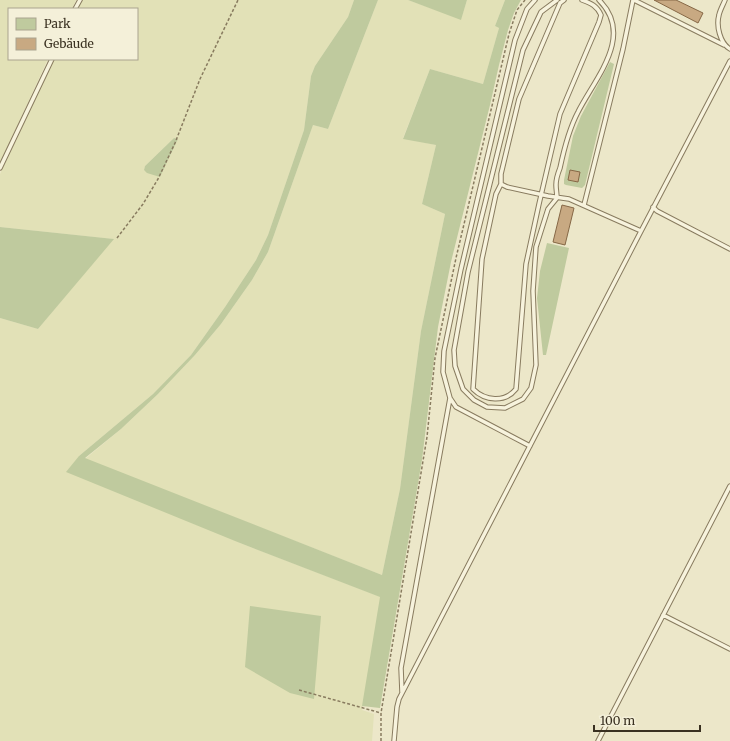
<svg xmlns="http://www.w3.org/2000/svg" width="730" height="741" viewBox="0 0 730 741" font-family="Merriweather,serif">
	<rect width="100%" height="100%" fill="#ece7c9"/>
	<!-- farmland -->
	<path fill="#e2e1b7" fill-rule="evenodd" d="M0 0H76L72 9H9V59H48L0 163Z
		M82 0H354L348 17 315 66 311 76 304 130 268 235 256 260 225 307 191 355 153 394 79 456 240 543 381 597 362 710 374 714 372 741H0V318L38 329 113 239 0 227V174L54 59H137V9H78ZM174 138 178 139 160 177 144 170 145 166Z
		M378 0H408L461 19 467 0H505L495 26 499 28 483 84 430 69 403 138 436 145 422 204 445 214 421 331 400 489 382 575 85 459 121 429 158 394 195 355 221 324 252 280 268 252 313 125 328 129Z"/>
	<!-- green -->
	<path fill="#bfca9e" d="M354 0H378L328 129 313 125 268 252 252 280 221 324 195 355 158 394 121 429 85 458 382 575 400 489 421 331 445 214 422 204 436 145 403 139 430 69 483 84 499 28 495 26 505 0H521L514 13 508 30 499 65 490 105 451 262 438 327 422 460 380 708 362 706 380 597 240 543 66 472 79 456 153 394 191 355 225 307 256 260 268 235 304 130 311 76 315 66 348 17Z
		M408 0H467L461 20Z
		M610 62 614 64 585 185 582 188 566 185 564 184V180L573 136 581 116Z
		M174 138 178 139 160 177 147 173 144 170 145 166Z
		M0 227 114 239 38 329 0 318Z
		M547 243 569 248 546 355H543L537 298 540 271Z
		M250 606 321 616 314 699 290 693 245 667Z"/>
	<!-- building -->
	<path fill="#c8a982" stroke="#866846" d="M654 0H676L703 13 698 23Z
		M570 170 580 172 578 182 568 180Z
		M562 205 574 208 565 245 553 242Z"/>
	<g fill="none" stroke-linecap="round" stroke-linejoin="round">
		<!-- service casing -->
		<g stroke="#887b5f" stroke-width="5.5">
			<path id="service" d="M557 0 541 12 523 50 468 272 454 350 455 366 463 389 474 400 487 407 505 408 523 399 531 388 536 365 533 291 536 247 548 209 557 198C557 194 556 189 556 185 556 180 558 173 560 168 564 149 569 129 578 112 595 78 635 36 599 0
				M564 0 560 3 519 99 501 174V184L496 194 482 259 473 389C485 401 505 403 516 389L526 264 539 204 560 114 599 22 601 15C597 6 591 3 582 0
				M634 0 724 45
				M725 0C723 5 720 10 719 15 716 26 720 43 730 49
				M75 9 80 0
				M0 168 52 59
				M501 184 507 187 548 196 569 199 641 231
				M584 205 623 49 633 0
				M653 207 657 211 730 249
				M450 398 443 372 444 351 461 269 515 40 527 9 535 0
				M663 615 730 649
				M402 692 401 668 450 398 456 407 530 446
				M394 741 397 707 399 699 639 235 730 61
				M598 741 730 486"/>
		</g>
		<!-- path -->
		<path stroke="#887b5f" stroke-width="1.5" stroke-dasharray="3 2" stroke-linecap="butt" d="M117 238 143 204 158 179 175 143 200 79 238 0
			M299 690 381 713
			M381 741V713L427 437 435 358 456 258 509 34 517 10 525 0"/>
		<!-- service -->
		<use href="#service" stroke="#f7f3dd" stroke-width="3.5"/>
	</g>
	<!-- legend -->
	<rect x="8" y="8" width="130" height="52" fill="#f4f0d9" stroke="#aaa48f"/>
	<rect x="16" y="18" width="20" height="12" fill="#bfca9e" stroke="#aaa48f"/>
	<text x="44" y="28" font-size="12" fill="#3a3121">Park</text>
	<rect x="16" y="38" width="20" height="12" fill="#c8a982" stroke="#aaa48f"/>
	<text x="44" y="48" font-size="12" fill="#3a3121">Gebäude</text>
	<!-- scale -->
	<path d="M594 725v6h106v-6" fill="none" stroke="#3a3121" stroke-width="2"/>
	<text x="600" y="725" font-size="12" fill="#3a3121" stroke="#f4f0d9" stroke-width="3" paint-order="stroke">100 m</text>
</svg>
